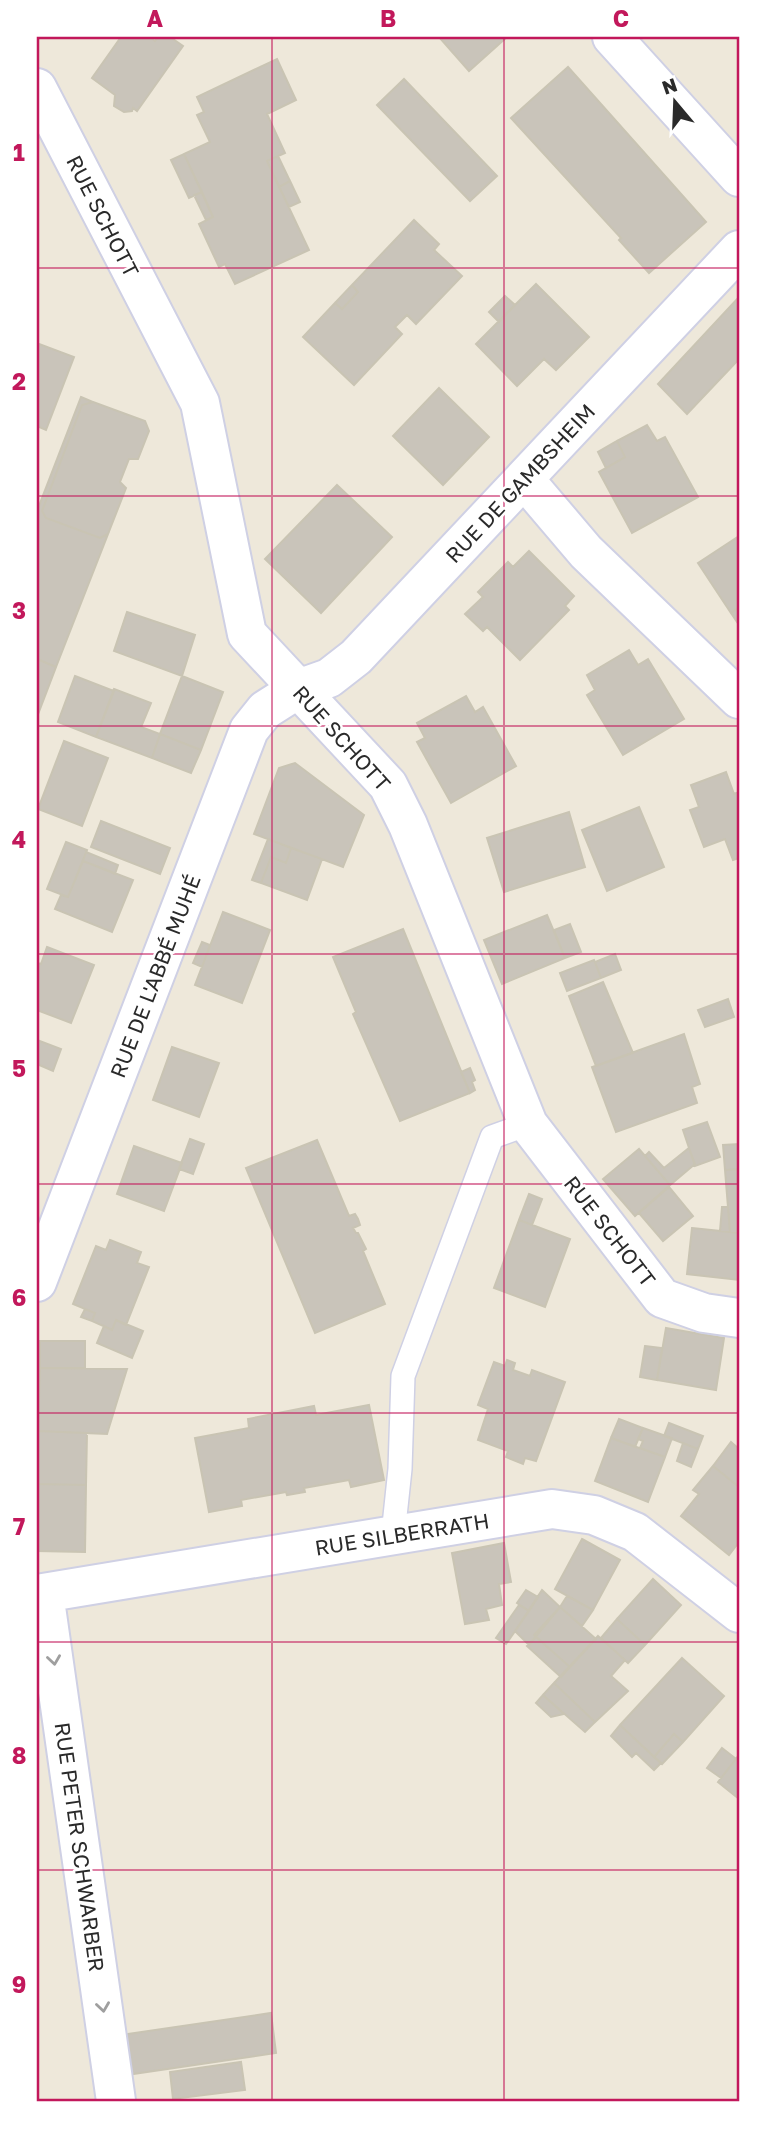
<svg xmlns="http://www.w3.org/2000/svg" width="776" height="2138" viewBox="0 0 776 2138" font-family="'Golos Text',sans-serif">
	<rect width="100%" height="100%" fill="#eee8da"/>
	<!-- building -->
	<path fill="#c9c4ba" stroke="#c9c4b3" stroke-width="2" d="M121 37H150L155 41 158 37H170L183 46 137 111 133 108 132 111 124 112 114 106 115 95 92 78Z
		M439 37H507L469 71Z
		M277 59 296 100 267 114 285 153 267 161 309 250 235 284 225 264 219 267 199 224 213 217 184 154 210 142 197 115 204 112 197 97Z
		M568 67 706 222 649 273 619 240 621 238 511 118Z
		M404 79 497 176 470 201 377 105Z
		M184 154 202 192 189 198 171 160Z
		M278 156 290 181 279 187 267 161Z
		M290 181 300 202 289 207 279 187Z
		M202 192 213 217 206 220 194 195Z
		M414 220 439 244 434 250 462 276 416 324 407 315 395 327 402 334 354 385 303 337 335 303 342 309 358 292 352 285Z
		M536 284 589 337 556 370 544 359 517 386 476 344Z
		M352 285 358 292 342 309 335 303Z
		M505 296 515 305 499 322 489 312Z
		M739 297V359L687 414 658 384Z
		M39 344 74 357 46 430 37 426V351Z
		M439 388 489 437 443 485 393 436Z
		M81 397 93 402 82 405 42 511 46 518 100 538 108 534 56 667 37 659V511Z
		M93 402 145 421 149 431 138 459H129L120 482 126 488 108 534 100 538 46 518 42 511 82 405Z
		M647 425 657 441 665 437 698 497 632 533 599 472 625 457 617 441Z
		M617 441 625 457 606 468 598 452Z
		M337 485 392 537 321 613 265 559Z
		M739 536V607L731 613 698 563Z
		M529 551 574 596 565 606 569 610 520 660 487 627 483 631 465 614 483 597 478 592 508 562 513 567Z
		M739 607V625L731 613Z
		M127 612 195 635 182 676 114 651Z
		M629 650 638 665 648 659 684 719 623 755 587 695 595 690 587 675Z
		M37 659 56 667 37 717Z
		M75 676 114 691 96 737 58 722Z
		M182 676 223 692 201 750 160 734Z
		M114 689 151 703 141 727 160 734 152 758 96 737Z
		M466 696 475 712 483 707 516 766 451 803 417 742 425 738 417 723Z
		M160 734 201 750 191 773 152 758Z
		M64 741 108 758 82 826 38 809Z
		M295 763 364 815 343 867 254 834 279 768Z
		M726 772 734 794 739 792V858L733 860 725 839 704 847 690 810 699 807 691 785Z
		M639 807 664 867 607 891 582 830Z
		M569 812 585 867 504 892 487 838Z
		M101 821 170 848 160 874 91 847Z
		M268 839 291 848 286 863 271 857 261 883 252 880Z
		M66 842 87 850 68 897 47 889Z
		M291 848 322 859 307 900 261 883 271 857 286 863Z
		M86 852 118 865 115 874 83 861Z
		M83 861 133 880 112 932 55 909 61 895 68 897Z
		M223 912 270 930 242 1003 195 985Z
		M547 915 565 958 502 984 484 940Z
		M570 924 581 952 565 958 554 930Z
		M403 929 470 1093 400 1121 353 1014 356 1012 333 957Z
		M202 942 210 945 202 967 193 963Z
		M47 947 94 965 71 1023 37 1010V963L41 964Z
		M615 954 621 970 601 978 595 962Z
		M594 960 601 978 567 991 560 973Z
		M603 982 633 1053 596 1066 569 996Z
		M728 999 734 1017 705 1027 698 1010Z
		M684 1034 700 1084 692 1087 697 1103 616 1132 592 1067Z
		M37 1040 61 1049 53 1071 37 1064Z
		M172 1047 219 1063 199 1117 153 1100Z
		M470 1068 475 1080 472 1082 475 1090 470 1093 461 1072Z
		M707 1122 720 1157 695 1166 683 1130Z
		M190 1139 204 1144 193 1174 179 1169Z
		M317 1140 349 1216 355 1214 358 1219 360 1225 353 1228 356 1233H358L366 1249 363 1251 385 1304 315 1333 246 1168Z
		M739 1144V1169L725 1170 723 1145Z
		M134 1146 182 1163 164 1211 117 1194Z
		M689 1148 695 1164 670 1185 645 1156 649 1152 664 1168Z
		M639 1149 670 1185 635 1216 603 1179Z
		M739 1169V1233L730 1232 725 1170Z
		M669 1187 693 1216 663 1241 639 1213Z
		M529 1194 542 1199 532 1225 519 1220Z
		M722 1207H728L730 1232 720 1231Z
		M519 1220 570 1239 545 1307 494 1288Z
		M692 1228 739 1233V1280L687 1274Z
		M110 1240 141 1252 137 1263 149 1267 126 1325 116 1320 112 1330 92 1321 95 1313 73 1304 96 1246 106 1250Z
		M85 1309 95 1313 92 1321 81 1317Z
		M116 1320 143 1331 132 1358 97 1343 104 1326 112 1330Z
		M666 1328 724 1338 716 1390 657 1380Z
		M40 1341H85V1368H40Z
		M645 1346 662 1348 657 1380 640 1377Z
		M507 1360 515 1363 513 1370 530 1376 532 1370 565 1382 536 1461 525 1458 523 1464 506 1457 508 1451 478 1440 488 1409 478 1405 494 1362 505 1366Z
		M40 1368 127 1369 107 1434 38 1431Z
		M369 1405 384 1480 351 1487 349 1480 304 1488 305 1492 287 1495 286 1492 241 1500 242 1506 209 1512 195 1438 249 1428 248 1419 314 1406 316 1415Z
		M619 1419 643 1428 635 1447 611 1438Z
		M669 1423 703 1436 698 1449 664 1436Z
		M643 1428 672 1438 665 1457 640 1448 643 1441 638 1439Z
		M38 1431 87 1433 86 1485 37 1484Z
		M611 1438 665 1457 648 1502 595 1481Z
		M731 1442 739 1449V1487L713 1466Z
		M683 1443 698 1449 691 1467 677 1461Z
		M713 1466 739 1487V1542L729 1555 681 1516 699 1494 693 1490Z
		M37 1484 86 1485 85 1552 37 1551Z
		M582 1539 620 1560 593 1610 555 1589Z
		M504 1543 511 1582 499 1584 502 1605 486 1609 489 1620 465 1624 452 1553Z
		M653 1579 681 1605 645 1645 617 1619Z
		M526 1590 538 1597 529 1611 517 1603Z
		M542 1590 560 1607 529 1645 515 1631Z
		M567 1596 593 1610 582 1626 560 1607Z
		M519 1605 529 1611 506 1644 496 1638Z
		M560 1607 596 1639 570 1667 534 1635Z
		M617 1619 645 1645 628 1663 601 1638Z
		M598 1636 625 1660 611 1676 628 1691 595 1722 554 1683Z
		M536 1637 570 1667 561 1677 527 1646Z
		M682 1658 724 1696 683 1742 674 1734 654 1757 620 1725Z
		M554 1683 595 1722 585 1732 543 1695Z
		M543 1695 564 1714 551 1717 536 1703Z
		M620 1725 661 1763 654 1770 636 1753 632 1757 611 1736Z
		M674 1734 683 1742 662 1764 654 1757Z
		M722 1748 736 1759 721 1778 707 1768Z
		M739 1755V1799L718 1782Z
		M271 2013 276 2053 126 2075 121 2035Z
		M241 2062 245 2090 173 2099 170 2072Z"/>
	<g fill="none" stroke-linecap="round" stroke-linejoin="round">
		<!-- lane casing -->
		<g stroke="#cfd0e4" stroke-width="26">
			<path id="lane" d="M393 1535 400 1469 403 1376 492 1137 528 1124"/>
		</g>
		<!-- street casing -->
		<g stroke="#cfd0e4" stroke-width="42">
			<path id="street" d="M612 37 739 177
				M37 88 200 403 247 634 388 785 408 825 528 1124 662 1298 704 1313 739 1318
				M524 479 586 552 739 699
				M37 1282 249 730 265 710 298 689 329 678 356 657 739 250
				M44 1593 116 2101
				M37 1594 552 1509 594 1515 635 1532 739 1613"/>
		</g>
		<!-- lane -->
		<use href="#lane" stroke="#fff" stroke-width="23"/>
		<!-- street -->
		<use href="#street" stroke="#fff" stroke-width="38"/>
	</g>
	<!-- one-way arrows -->
	<defs><path id="oneway-chevron" d="M-2-3.5L2.5 0L-2 3.5" fill="none" stroke-width="1.6" stroke-linecap="round" stroke-linejoin="round" transform="scale(1.75)"/></defs>
	<g stroke="#9f9f9f">
		<use href="#oneway-chevron" transform="translate(54 1660) rotate(82)"/>
		<use href="#oneway-chevron" transform="translate(103 2007) rotate(82)"/>
	</g>
	<!-- grid -->
	<path fill="none" stroke="#c2185b" stroke-width="2" stroke-opacity="0.55" d="M272 37V2101M504 37V2101M37 268H739M37 496H739M37 726H739M37 954H739M37 1184H739M37 1413H739M37 1642H739M37 1870H739"/>
	<g text-anchor="middle" dominant-baseline="central" stroke-width="5" stroke-linejoin="round" paint-order="stroke">
		<!-- street labels -->
		<g font-size="21" fill="#2a2a2a" stroke="#fff">
			<text transform="translate(103 216) rotate(63)">RUE SCHOTT</text>
			<text transform="translate(520 483) rotate(-47)">RUE DE GAMBSHEIM</text>
			<text transform="translate(342 738) rotate(48)">RUE SCHOTT</text>
			<text transform="translate(155 976) rotate(-69)">RUE DE L'ABBÉ MUHÉ</text>
			<text transform="translate(610 1231) rotate(52)">RUE SCHOTT</text>
			<text transform="translate(402 1534) rotate(-9)">RUE SILBERRATH</text>
			<text transform="translate(80 1847) rotate(82)">RUE PETER SCHWARBER</text>
		</g>
	</g>
	<!-- border -->
	<rect width="776" height="2138" fill="none" stroke="#ffffff" stroke-width="77"/>
	<!-- north arrow -->
	<g transform="translate(675 102) rotate(341)" stroke="#ffffff" stroke-width="5" paint-order="stroke">
	<path d="M0-5L12 26L0 18L-12 26Z" fill="#2a2a2a"/>
	<text y="-10" font-size="19" font-weight="bold" text-anchor="middle" fill="#2a2a2a">N</text>
	</g>
	<rect x="38" y="38" width="700" height="2062" fill="none" stroke="#c2185b" stroke-width="2.5"/>
	<g font-size="23" text-anchor="middle" font-weight="bold" fill="#c2185b">
		<text x="155" y="27">A</text>
		<text x="388" y="27">B</text>
		<text x="621" y="27">C</text>
		<text x="19" y="161">1</text>
		<text x="19" y="390">2</text>
		<text x="19" y="619">3</text>
		<text x="19" y="848">4</text>
		<text x="19" y="1077">5</text>
		<text x="19" y="1306">6</text>
		<text x="19" y="1535">7</text>
		<text x="19" y="1764">8</text>
		<text x="19" y="1993">9</text>
	</g>
</svg>
